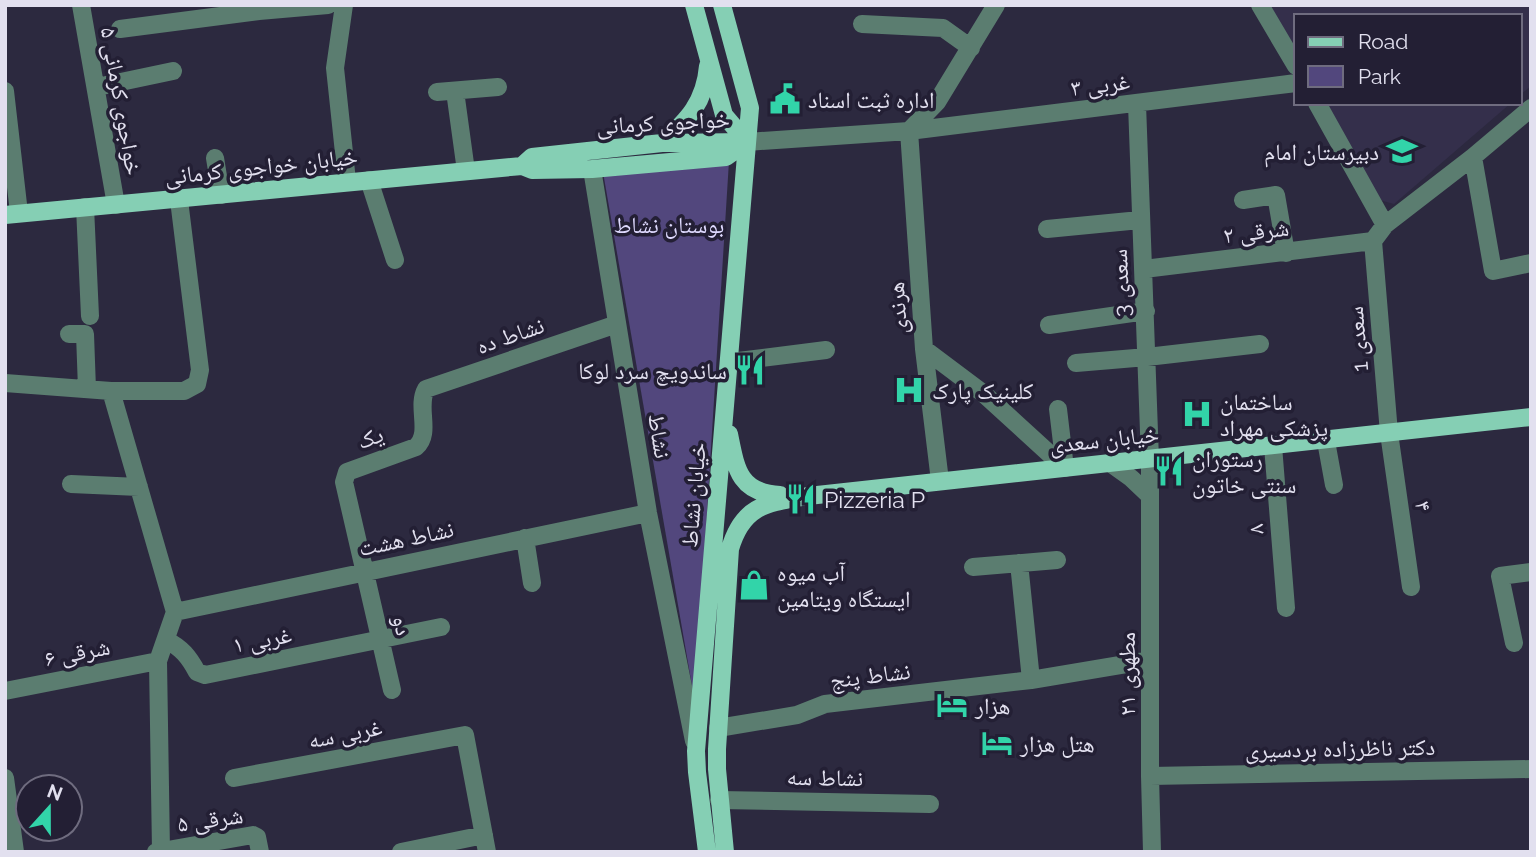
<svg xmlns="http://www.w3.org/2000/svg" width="1536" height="857" viewBox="0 0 1536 857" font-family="Raleway,'Noto Naskh Arabic',sans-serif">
	<rect width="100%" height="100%" fill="#2c293f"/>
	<!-- built -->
	<path fill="#342f4b" d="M1267 5H1531V86L1520 95V16H1296V57Z
		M1322 103H1511L1394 204 1376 199Z"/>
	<!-- green -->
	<path fill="#52477d" d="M729 161 695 703 603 172Z"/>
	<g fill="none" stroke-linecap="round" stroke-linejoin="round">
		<!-- minor -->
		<path stroke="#5b7d70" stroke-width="18" d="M81 5 116 205
			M344 5 335 68 347 181
			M1260 5 1296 66
			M862 24 943 28 971 48
			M120 29 259 11 328 5
			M97 87 173 71
			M5 91 19 213
			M455 91 466 171
			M437 92 498 87
			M1317 103 1385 225
			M1137 104 1150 459V776L1152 852
			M909 131 924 349 940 481
			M909 131 937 102 996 5
			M747 142 909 131 1296 83
			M1473 157 1493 271 1531 263
			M215 158 221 195
			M592 169 648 513 694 741
			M369 180 395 260
			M1243 200 1276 195 1286 253
			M85 207 90 316
			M1047 229 1140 220
			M1373 241 1389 433 1411 587
			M1373 241 1385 225 1473 157 1531 108
			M1144 269 1373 241
			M1049 325 1146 311
			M69 334H85L87 389
			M924 349 984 394 1065 468
			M730 362 826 350
			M1076 363 1147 357 1260 344
			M5 383 111 391H184L197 384 200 370 179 200
			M111 391 175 612 158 661 161 851
			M1058 409 1065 468
			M1326 441 1334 485
			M1273 446 1286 608
			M1110 463 1131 478 1150 496
			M71 484 139 487
			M525 538 532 583
			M1019 563 1031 680
			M973 567 1057 560
			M175 612 648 513
			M166 640C182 648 189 657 197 672L205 675 441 627
			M1514 643 1500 576 1531 572
			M392 690 344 482 347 472 416 447C432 433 416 407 426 389L617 324
			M5 691 158 661
			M718 728 797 715 825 704 1031 680 1150 660
			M1150 776 1531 769
			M5 778 15 852
			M234 778 465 735 487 852
			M719 800 930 804
			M156 852 253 835 257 837 260 852
			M401 852 484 835"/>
		<!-- major -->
		<path stroke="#85cfb4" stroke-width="18" d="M694 5 724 115 747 142
			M662 143C688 120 705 102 708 66
			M522 166 532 170 592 169 726 157 747 142
			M522 166 532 157 662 143 747 142
			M5 215 522 166
			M729 434C736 469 739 493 780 495
			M707 852 697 772 696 751 750 108 722 5
			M725 852 717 769V749L730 549C743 504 768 503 808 496L1531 417"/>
	</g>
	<!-- icons -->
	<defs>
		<g id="civic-bare" transform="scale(2.415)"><path d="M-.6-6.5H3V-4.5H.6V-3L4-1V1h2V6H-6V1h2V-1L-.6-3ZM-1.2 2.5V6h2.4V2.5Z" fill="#32d4a9" stroke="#231f34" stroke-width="2.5" paint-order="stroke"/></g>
		<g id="school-bare" transform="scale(2.415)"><path d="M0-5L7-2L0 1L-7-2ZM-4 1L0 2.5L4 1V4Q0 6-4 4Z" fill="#32d4a9" stroke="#231f34" stroke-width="2.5" paint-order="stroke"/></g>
		<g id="restaurant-bare" transform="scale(2.415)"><path d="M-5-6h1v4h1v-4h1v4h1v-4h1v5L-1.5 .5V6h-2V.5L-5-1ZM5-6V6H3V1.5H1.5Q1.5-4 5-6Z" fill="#32d4a9" stroke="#231f34" stroke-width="2.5" paint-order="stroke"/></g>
		<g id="hospital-bare" transform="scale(2.415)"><path d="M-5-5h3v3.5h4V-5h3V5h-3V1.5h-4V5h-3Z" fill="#32d4a9" stroke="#231f34" stroke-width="2.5" paint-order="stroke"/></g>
		<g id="shop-bare" transform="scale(2.415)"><path d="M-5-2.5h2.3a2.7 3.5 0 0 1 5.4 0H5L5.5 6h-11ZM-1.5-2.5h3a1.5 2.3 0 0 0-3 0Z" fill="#32d4a9" stroke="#231f34" stroke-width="2.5" paint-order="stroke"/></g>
		<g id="hotel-bare" transform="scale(2.415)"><path d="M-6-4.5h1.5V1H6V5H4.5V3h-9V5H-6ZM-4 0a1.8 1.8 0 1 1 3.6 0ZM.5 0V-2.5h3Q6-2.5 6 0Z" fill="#32d4a9" stroke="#231f34" stroke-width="2.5" paint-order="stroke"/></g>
	</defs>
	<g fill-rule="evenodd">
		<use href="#civic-bare" x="785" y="99"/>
		<use href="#school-bare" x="1402" y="151"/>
		<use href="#restaurant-bare" x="750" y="370"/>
		<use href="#hospital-bare" x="909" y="390"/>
		<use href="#hospital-bare" x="1197" y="414"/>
		<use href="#restaurant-bare" x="1169" y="471"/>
		<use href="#restaurant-bare" x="801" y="499"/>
		<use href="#shop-bare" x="754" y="585"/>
		<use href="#hotel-bare" x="952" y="705"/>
		<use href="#hotel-bare" x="997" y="743"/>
	</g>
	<g text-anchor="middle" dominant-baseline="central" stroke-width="7" stroke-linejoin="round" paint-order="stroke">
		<!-- street labels -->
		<g font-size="23" fill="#e2e0ef" stroke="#231f34">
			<text transform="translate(1100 84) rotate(-7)">۳ غربی</text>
			<text transform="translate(122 101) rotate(80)">خواجوی کرمانی ۵</text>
			<text transform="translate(663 122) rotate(-3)">خواجوی کرمانی</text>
			<text transform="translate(261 166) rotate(-6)">خیابان خواجوی کرمانی</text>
			<text transform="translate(1256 231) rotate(-7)">شرقی ۲</text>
			<text transform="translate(1120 283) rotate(-93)">سعدی 3</text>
			<text transform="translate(897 308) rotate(-94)">هرندی</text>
			<text transform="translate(510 335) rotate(-19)">نشاط ده</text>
			<text transform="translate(1357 339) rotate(-95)">سعدی 1</text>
			<text transform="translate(660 436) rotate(81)">نشاط</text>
			<text transform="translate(370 437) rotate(-20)">یک</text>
			<text transform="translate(1104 439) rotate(-6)">خیابان سعدی</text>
			<text transform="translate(693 495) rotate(-85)">خیابان نشاط</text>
			<text transform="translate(1424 506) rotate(82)">۴</text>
			<text transform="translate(1255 529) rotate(-95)">۸</text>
			<text transform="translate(406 538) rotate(-12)">نشاط هشت</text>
			<text transform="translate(403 625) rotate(77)">دو</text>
			<text transform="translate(262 639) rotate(-11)">غربی ۱</text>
			<text transform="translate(77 652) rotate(-11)">شرقی ۶</text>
			<text transform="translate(1126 674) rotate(-90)">مطهری ۲۱</text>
			<text transform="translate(870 675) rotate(-7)">نشاط پنج</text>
			<text transform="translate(345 733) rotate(-11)">غربی سه</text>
			<text transform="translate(1340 748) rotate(-1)">دکتر ناظرزاده بردسیری</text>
			<text transform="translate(825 777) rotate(1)">نشاط سه</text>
			<text transform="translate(210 819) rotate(-8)">شرقی ۵</text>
		</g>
		<!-- poi labels -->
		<g font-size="23" fill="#e2e0ef" stroke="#231f34" text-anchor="start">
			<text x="808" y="99">اداره ثبت اسناد</text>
			<text x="1379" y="151" text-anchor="end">دبیرستان امام</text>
			<text x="727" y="370" text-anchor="end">ساندویچ سرد لوکا</text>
			<text x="932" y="390">کلینیک پارک</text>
			<text x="1220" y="401">ساختمان<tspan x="1220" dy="26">پزشکی مهراد</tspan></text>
			<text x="1192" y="458">رستوران<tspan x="1192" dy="26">سنتی خاتون</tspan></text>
			<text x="824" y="499">Pizzeria P</text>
			<text x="777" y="572">آب میوه<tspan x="777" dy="26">ایستگاه ویتامین</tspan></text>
			<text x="975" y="705">هزار</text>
			<text x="1020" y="743">هتل هزار</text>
		</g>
		<!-- park labels -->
		<g font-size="23" fill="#ded9fe" stroke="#231f34">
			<text x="669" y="224">بوستان نشاط</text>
		</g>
	</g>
	<!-- border -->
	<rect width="1536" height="857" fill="none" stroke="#e2e0ef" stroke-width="14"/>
	<!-- legend -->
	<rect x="1294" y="14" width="228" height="91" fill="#231f34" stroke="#6f6c7f" stroke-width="2"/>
	<rect x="1308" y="37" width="35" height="10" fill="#85cfb4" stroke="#6f6c7f" stroke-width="2"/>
	<text x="1358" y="49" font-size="21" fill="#e2e0ef">Road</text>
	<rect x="1308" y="66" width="35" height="21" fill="#52477d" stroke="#6f6c7f" stroke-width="2"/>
	<text x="1358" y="84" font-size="21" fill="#e2e0ef">Park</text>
	<!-- north arrow -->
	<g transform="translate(49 808) rotate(21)"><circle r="33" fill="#231f34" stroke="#6f6c7f" stroke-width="2"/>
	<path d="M0-5L12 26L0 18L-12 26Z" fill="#32d4a9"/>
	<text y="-10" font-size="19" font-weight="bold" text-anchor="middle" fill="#e2e0ef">N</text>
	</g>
</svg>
